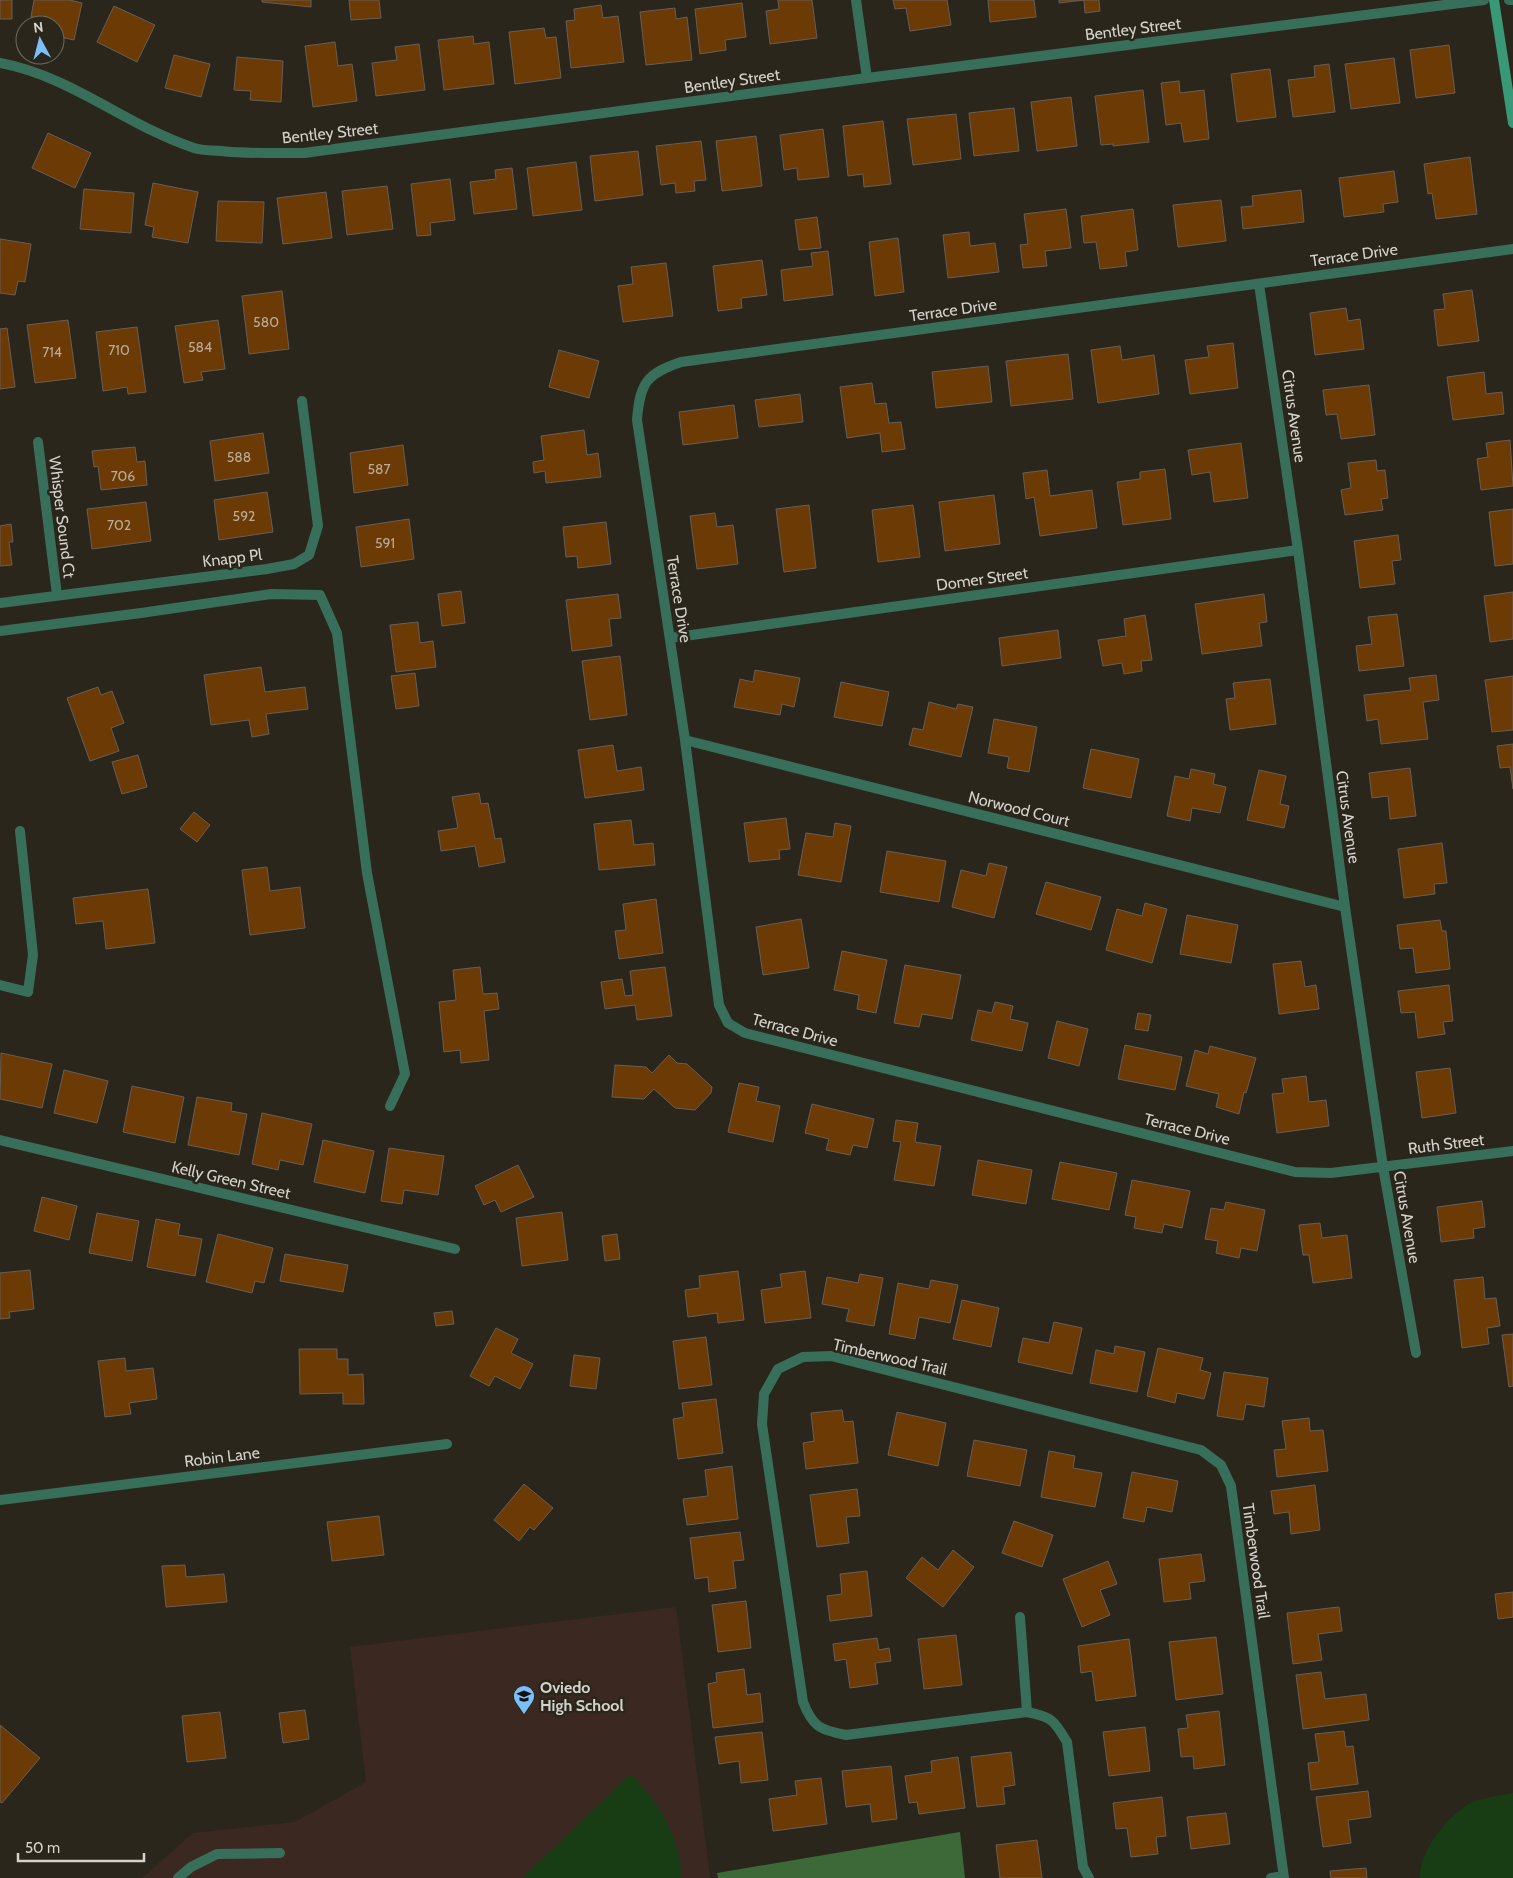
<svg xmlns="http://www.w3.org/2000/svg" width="1513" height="1878" viewBox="0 0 1513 1878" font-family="Cabin,sans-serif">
	<rect width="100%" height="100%" fill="#2a261c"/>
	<!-- education -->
	<path fill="#3b2921" d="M676 1607 710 1878H142L193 1833 295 1822 366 1782 350 1647Z"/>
	<!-- green -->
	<path fill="#183d14" d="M631 1774C660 1805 679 1834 682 1878H522Z
		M1513 1793V1878H1420C1419 1852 1446 1818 1467 1805 1477 1798 1501 1796 1513 1793Z"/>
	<!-- forest -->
	<path fill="#3d6938" d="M960 1832 965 1878H718L717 1873Z"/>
	<!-- building -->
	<path fill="#6b3a05" stroke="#695e56" d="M0 0H12V19H0Z
		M34 0H70L82 3 74 40 55 36V25H52L53 21 31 17Z
		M262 0H311V7L262 2Z
		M349 0H379L381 18 351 20Z
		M778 0H812L817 38 770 44 766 11 779 9Z
		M893 0H947L951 25 910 31 906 8 895 9Z
		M988 0H1034L1036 17 990 22Z
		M1059 0H1099L1100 11 1085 13 1084 0 1059 3Z
		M742 3 746 37 725 40 726 50 700 54 695 9Z
		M601 5 603 18 618 16 624 62 571 68 566 21 575 20 574 9Z
		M114 6 155 25 137 62 97 42Z
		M675 8 676 19 687 17 692 60 646 65 640 12Z
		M544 28 546 38 556 37 561 78 515 84 509 32Z
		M473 36 474 44 489 42 494 84 444 90 438 40Z
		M335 42 338 66 352 64 357 101 313 107 305 46Z
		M419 44 425 90 376 96 372 63 397 60 395 47Z
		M1449 45 1455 93 1416 98 1410 50Z
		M174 55 210 64 201 97 165 88Z
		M237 57 283 61 281 102 250 100 251 91 234 90Z
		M1394 58 1400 103 1351 109 1345 64Z
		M1329 64 1335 112 1293 117 1288 80 1315 77 1314 66Z
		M1270 69 1276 117 1237 122 1231 74Z
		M1179 81 1180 93 1204 90 1209 139 1184 142 1181 123 1166 125 1161 83Z
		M1143 90 1149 142 1113 146V144L1101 145 1095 96Z
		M1071 97 1077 146 1037 151 1031 102Z
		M1014 108 1019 151 974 156 969 113Z
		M956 114 961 159 913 165 907 119Z
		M883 121 891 184 864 187 863 174 848 176 843 126Z
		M823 129 829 177 798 180 797 168 784 170 780 135Z
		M48 133 91 153 75 188 32 168Z
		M756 136 762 186 722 191 716 141Z
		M701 141 706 180 694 181 695 191 676 193 675 183 661 185 656 146Z
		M638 151 643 195 595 201 590 156Z
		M1470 157 1477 214 1436 219 1432 193 1428 194 1424 164Z
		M576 162 582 210 533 216 527 168Z
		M512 168 517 209 474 214 470 182 496 179 495 170Z
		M1394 171 1398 202 1383 204 1384 212 1344 217 1339 178Z
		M450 179 455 220 430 223 431 235 417 236 411 184Z
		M153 183 198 192 188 243 152 237 154 227 145 225Z
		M387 186 393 229 347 235 342 191Z
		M84 189 134 193 131 233 80 229Z
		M1301 190 1304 222 1243 229 1241 207 1253 206 1252 196Z
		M326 192 332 238 283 244 277 198Z
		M1221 200 1226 241 1178 247 1173 205Z
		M218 201 264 202 262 243 216 241Z
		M1066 209 1071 248 1045 251 1047 266 1023 268 1020 245 1028 244 1024 214Z
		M1133 209 1138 250 1125 252 1127 266 1100 269 1096 242 1084 243 1081 216Z
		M817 217 821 248 799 250 795 220Z
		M969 232 970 246 995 243 999 272 948 278 943 235Z
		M898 238 904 292 875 296 869 242Z
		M0 239 31 244 25 282 18 281 15 295 0 293Z
		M828 251 833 295 784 301 781 270 813 266 811 253Z
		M762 260 767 295 741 298 742 308 718 311 713 266Z
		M666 263 673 316 623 322 618 286 633 284 631 267Z
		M1472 290 1479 341 1438 346 1434 310 1445 309 1443 294Z
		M282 291 289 349 249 354 242 296Z
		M1346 308 1348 321 1360 319 1364 349 1315 355 1310 313Z
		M68 320 76 378 35 383 27 325Z
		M218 320 225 369 201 372 203 380 184 383 175 326Z
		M137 327 146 392 128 394 127 387 103 391 96 332Z
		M7 328 15 387 0 389V329Z
		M1233 343 1238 388 1190 394 1185 360 1209 357 1207 346Z
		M1120 346 1122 360 1154 355 1159 394 1098 403 1091 350Z
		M559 350 599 361 589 398 549 387Z
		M1068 354 1073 399 1011 406 1006 361Z
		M988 366 992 402 936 408 932 372Z
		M1484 372 1486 394 1502 392 1504 414 1453 420 1447 377Z
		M872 383 875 404 886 403 889 423 901 422 905 449 882 452 880 433 847 438 840 387Z
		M1369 385 1375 435 1341 439 1337 414 1326 415 1323 390Z
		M800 394 803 422 759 427 755 400Z
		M734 405 738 438 683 445 679 412Z
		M584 430 587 455 598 453 601 477 546 483 545 471 534 473 533 462 544 460 541 436Z
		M263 433 269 473 215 481 210 441Z
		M1510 440 1513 486 1481 490 1477 459 1488 457 1486 443Z
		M1241 443 1248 498 1214 502 1210 472 1192 475 1188 450Z
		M403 445 408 485 354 493 350 453Z
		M135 447 137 462 145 461 147 485 101 490 98 466 94 467 92 451Z
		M1376 460 1377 471 1385 470 1388 498 1381 499 1383 510 1345 515 1341 490 1351 488 1348 463Z
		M1165 469 1171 519 1123 525 1117 482 1140 479V472Z
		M1047 470 1050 496 1092 490 1097 528 1040 536 1034 497 1026 499 1023 473Z
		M267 492 273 532 219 540 214 500Z
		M994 495 1000 544 945 551 939 502Z
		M146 502 151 541 92 549 87 509Z
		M809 505 816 568 784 572 776 509Z
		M913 505 920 557 878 562 872 510Z
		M1513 509V564L1495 566 1489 512Z
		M715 513 717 527 733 525 738 564 697 569 690 516Z
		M409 519 414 559 361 567 356 527Z
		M606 522 611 564 578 568 577 556 566 557 563 527Z
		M11 524 13 542H9L12 565 0 566V526Z
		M1398 535 1401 560 1392 561 1395 584 1360 588 1354 541Z
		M461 591 465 623 442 626 438 594Z
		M1513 592V639L1490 642 1484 596Z
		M618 594 621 618 609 619 612 646 572 651 566 600Z
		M1264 594 1267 622 1259 623 1262 646 1202 654 1195 604Z
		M1397 614 1404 666 1359 671 1356 646 1372 644 1368 617Z
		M1145 615 1152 660 1141 661 1142 671 1124 674 1122 663 1103 666 1098 640 1126 636 1124 619Z
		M418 622 420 643 433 641 436 667 396 672 390 625Z
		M1058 630 1061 658 1002 666 999 638Z
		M620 656 627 715 590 720 582 661Z
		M261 667 265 692 305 687 308 709 266 714 269 734 252 737 249 720 211 725 204 675Z
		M755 670 800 678 794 707 782 704 780 715 734 707 740 679 753 682Z
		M415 673 419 706 396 709 391 676Z
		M1436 675 1439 700 1423 702 1428 739 1381 744 1378 719 1367 721 1364 695 1411 690 1409 678Z
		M1513 676V730L1492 732 1485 680Z
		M1270 679 1276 724 1230 730 1226 699 1235 698 1233 683Z
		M841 682 889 692 882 726 834 717Z
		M98 687 101 695 112 691 124 723 111 728 119 751 90 761 67 698Z
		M929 702 956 709 958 704 973 707 961 757 909 745 913 728 923 730Z
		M994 719 1037 727 1029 772 1007 768 1009 757 988 753Z
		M1513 744V789L1510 767 1500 768 1497 746Z
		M613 745 617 771 641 767 644 790 585 798 578 750Z
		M1091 749 1139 759 1131 798 1083 788Z
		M138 755 147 787 122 794 112 762Z
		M1410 768 1416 816 1390 819 1388 796 1372 798 1369 773Z
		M1191 769 1215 774 1213 784 1226 787 1220 813 1192 808 1190 821 1167 816 1175 776 1189 779Z
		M1259 770 1286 776 1280 804 1289 806 1284 828 1247 820Z
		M479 793 481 804 488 803 495 839 501 838 505 862 479 867 475 846 441 851 438 831 458 828 452 797Z
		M194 812 210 825 197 842 180 829Z
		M786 818 790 849 779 850 780 859 749 862 744 823Z
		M631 820 634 845 653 843 655 865 599 870 594 824Z
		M835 823 851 826 841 882 798 875 806 833 833 837Z
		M1442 843 1447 883 1434 884 1435 894 1404 898 1398 849Z
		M887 851 946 861 939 902 880 892Z
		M989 863 1007 867 994 918 952 907 961 870 986 876Z
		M267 867 270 891 300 887 305 928 250 935 242 870Z
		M1046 882 1101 897 1091 930 1036 914Z
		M148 889 155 943 106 949 103 921 76 924 73 898Z
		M656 899 663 953 619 959 615 931 626 930 623 904Z
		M1145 903 1167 909 1152 963 1106 950 1117 909 1142 916Z
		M1187 915 1238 925 1231 963 1180 954Z
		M801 919 809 968 763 975 756 927Z
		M1440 920 1442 931H1446L1450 969 1416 973 1413 948 1400 949 1397 925Z
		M842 951 887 960 876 1013 857 1009 859 995 834 990Z
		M1301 961 1305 987 1316 985 1319 1009 1279 1014 1273 964Z
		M905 965 961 975 952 1019 922 1014 919 1027 894 1023Z
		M480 967 483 994 497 993 499 1009 484 1011 489 1060 461 1063 460 1050 444 1052 439 1002 456 1000 453 970Z
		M665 967 672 1016 637 1020 635 1005 605 1009 601 982 622 979 625 996 633 995 630 971Z
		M1449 985 1453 1021 1443 1022 1445 1034 1418 1038 1415 1012 1401 1013 1398 991Z
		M995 1002 1013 1006 1010 1019 1028 1023 1022 1051 971 1040 978 1010 992 1013Z
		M1138 1013 1151 1015 1148 1031 1135 1029Z
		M1057 1021 1088 1029 1079 1066 1048 1058Z
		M1125 1045 1182 1057 1175 1090 1118 1079Z
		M1210 1046 1256 1058 1246 1093 1244 1092 1239 1114 1216 1107 1219 1094 1186 1086 1195 1050 1208 1054Z
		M1 1053 52 1064 42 1108 0 1099Z
		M669 1055 677 1063 687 1064 712 1087 711 1093 695 1110 675 1108 654 1089 644 1099 612 1097 615 1065 646 1067 652 1073Z
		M1450 1068 1456 1113 1422 1118 1416 1072Z
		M64 1070 108 1081 97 1123 54 1113Z
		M1306 1076 1309 1102 1326 1100 1329 1126 1277 1133 1272 1094 1284 1093 1282 1079Z
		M739 1083 759 1087 756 1101 780 1106 773 1142 728 1132Z
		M132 1086 184 1097 175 1143 123 1132Z
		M197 1097 232 1103 231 1111 247 1114 239 1155 188 1145Z
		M812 1104 874 1119 867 1148 853 1145 850 1155 826 1150 829 1139 805 1133Z
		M262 1113 312 1124 303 1165 280 1160 278 1170 252 1164Z
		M896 1120 918 1123 915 1142 941 1146 934 1186 894 1180 901 1142 893 1141Z
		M323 1140 374 1151 365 1193 314 1182Z
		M389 1148 444 1156 438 1195 404 1190 402 1204 381 1201Z
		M978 1160 1032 1170 1026 1204 972 1195Z
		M1060 1162 1117 1173 1109 1210 1052 1199Z
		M518 1165 534 1197 501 1212 495 1200 484 1205 475 1186Z
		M1132 1180 1190 1191 1182 1228 1164 1224 1162 1233 1134 1228 1136 1217 1125 1215Z
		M42 1197 77 1206 69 1240 34 1231Z
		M1482 1201 1485 1227 1473 1229 1474 1238 1441 1242 1437 1207Z
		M1226 1202 1265 1210 1257 1251 1241 1248 1239 1258 1216 1253 1218 1241 1205 1239 1211 1208 1224 1210Z
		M562 1212 568 1260 522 1266 516 1218Z
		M97 1213 139 1221 132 1261 89 1253Z
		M156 1219 180 1224 178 1235 202 1239 195 1276 147 1267Z
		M1320 1223 1322 1238 1347 1235 1352 1278 1313 1283 1309 1255H1303L1299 1225Z
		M218 1234 273 1248 264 1283 255 1281 252 1293 206 1282Z
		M617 1234 620 1259 605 1261 602 1236Z
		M285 1254 348 1265 343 1292 280 1281Z
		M30 1270 34 1309 9 1312 10 1318 0 1319V1273Z
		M738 1271 744 1320 718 1323 717 1313 688 1317 685 1290 700 1288 699 1276Z
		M805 1271 811 1318 765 1323 761 1290 782 1287 780 1274Z
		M860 1274 883 1278 874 1326 846 1321 849 1309 822 1304 827 1277 858 1283Z
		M1483 1277 1485 1299 1496 1298 1500 1326 1487 1328 1489 1344 1462 1348 1454 1280Z
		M931 1280 958 1285 950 1323 919 1317 915 1339 889 1334 898 1283 929 1289Z
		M962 1300 999 1308 991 1347 953 1339Z
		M452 1311 454 1324 436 1326 434 1313Z
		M1054 1322 1082 1328 1072 1374 1018 1362 1023 1338 1049 1343Z
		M496 1328 518 1339 511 1353 533 1364 520 1389 495 1376 489 1386 470 1376Z
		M1513 1334V1386L1509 1387 1502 1335Z
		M706 1337 712 1385 679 1389 673 1341Z
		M1115 1346 1145 1352 1137 1392 1090 1383 1096 1350 1114 1354Z
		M1158 1348 1203 1358 1200 1370 1211 1373 1204 1399 1177 1393 1175 1403 1147 1396Z
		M299 1349H337V1359H348V1375L363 1374 364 1404H343V1393L300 1394Z
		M574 1355 600 1358 596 1389 570 1386Z
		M125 1358 126 1371 153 1368 157 1399 129 1403 131 1414 105 1417 98 1361Z
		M1224 1372 1268 1378 1264 1407 1246 1404 1243 1420 1217 1416Z
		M716 1399 723 1453 678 1459 673 1419 684 1417 682 1403Z
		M842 1410 844 1422 853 1421 858 1463 806 1469 803 1443 814 1441 811 1413Z
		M897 1412 946 1423 938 1466 888 1455Z
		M1309 1418 1310 1431 1323 1430 1328 1471 1277 1477 1274 1450 1286 1449 1282 1421Z
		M974 1440 1027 1450 1020 1486 967 1476Z
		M1049 1451 1075 1456 1073 1468 1102 1473 1095 1507 1041 1497Z
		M732 1466 738 1519 687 1525 683 1499 708 1496 705 1470Z
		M1132 1472 1178 1481 1172 1512 1147 1507 1144 1522 1123 1518Z
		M524 1484 553 1508 534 1530 530 1527 519 1541 494 1520Z
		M1315 1485 1320 1530 1291 1534 1289 1512 1274 1514 1271 1491Z
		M857 1489 860 1516 846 1517 849 1543 817 1547 810 1495Z
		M379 1516 384 1555 332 1561 327 1522Z
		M1014 1521 1053 1535 1042 1567 1002 1553Z
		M740 1532 744 1560 733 1561 736 1588 709 1592 708 1577 695 1579 690 1538Z
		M953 1550 974 1567 943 1607 906 1578 922 1557 938 1570Z
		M1201 1554 1205 1581 1189 1583 1191 1599 1164 1602 1159 1559Z
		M1108 1561 1117 1584 1100 1590 1110 1615 1082 1627 1063 1579Z
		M185 1565 186 1577 224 1574 227 1602 166 1607 162 1566Z
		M867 1571 872 1616 830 1621 827 1596 842 1594 840 1574Z
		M1513 1592V1617L1498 1619 1495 1594Z
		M746 1601 751 1648 718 1652 712 1605Z
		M1339 1607 1342 1631 1318 1634 1322 1660 1293 1664 1287 1613Z
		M956 1635 962 1685 924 1689 918 1639Z
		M1216 1637 1223 1694 1176 1700 1169 1642Z
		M877 1638 879 1650 889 1648 891 1661 875 1663 878 1684 850 1688 846 1659 835 1661 833 1644Z
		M1129 1639 1136 1696 1096 1701 1092 1671 1081 1673 1078 1646Z
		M744 1669 747 1695 760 1693 763 1722 713 1728 708 1684 717 1682 716 1673Z
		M1321 1672 1325 1699 1366 1694 1369 1720 1303 1729 1296 1675Z
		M305 1710 309 1739 283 1743 279 1713Z
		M1219 1711 1225 1765 1194 1769 1193 1756 1181 1757 1178 1729 1188 1728 1186 1715Z
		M220 1712 226 1758 187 1762 182 1716Z
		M0 1725 40 1758 2 1803 0 1802Z
		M1145 1727 1150 1771 1109 1776 1103 1732Z
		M1344 1731 1346 1747 1353 1746 1358 1784 1311 1790 1308 1763 1319 1762 1315 1734Z
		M762 1732 768 1780 741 1783 739 1761 719 1764 715 1737Z
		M1011 1752 1015 1785 1003 1787 1005 1804 977 1807 971 1757Z
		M958 1757 965 1808 919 1814 917 1802 909 1803 905 1776 932 1772 931 1761Z
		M891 1766 897 1819 872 1822 870 1804 846 1807 842 1771Z
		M821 1778 827 1824 773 1831 769 1799 797 1795 795 1781Z
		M1368 1791 1371 1817 1348 1820 1351 1843 1323 1847 1316 1797Z
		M1162 1797 1166 1836 1156 1837 1158 1854 1131 1857 1127 1828 1116 1829 1113 1803Z
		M1226 1813 1230 1844 1191 1849 1187 1817Z
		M1037 1840 1042 1878H1000L996 1845Z
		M1366 1868 1367 1878H1331L1330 1871Z"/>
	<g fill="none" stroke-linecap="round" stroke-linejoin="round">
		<!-- lane -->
		<path stroke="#386f5a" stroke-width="10" d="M178 1878 191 1867 217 1854 280 1853"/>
		<!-- street -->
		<path stroke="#386f5a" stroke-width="10" d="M856 0 867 78
			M1509 0H1513
			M0 63C71 76 127 126 194 148 203 151 212 150 221 151 249 154 276 153 304 153L867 78 1484 0
			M1513 249 681 362C646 374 640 383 637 420L685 740 719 1005 728 1023 745 1033 1295 1172 1331 1173 1513 1151
			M1259 284 1298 550 1345 907 1383 1167 1416 1353
			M38 442 57 595
			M0 603 267 569 294 564 309 555 318 526 302 401
			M0 631 141 613 271 594 320 595 337 633 367 873 405 1074 390 1106
			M670 638 1298 550
			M685 740 1345 907
			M0 985 28 992 33 955 20 831
			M0 1140 455 1249
			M0 1500 447 1444
			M1020 1617 1027 1712
			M1089 1878 1083 1867 1067 1742C1054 1720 1052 1717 1027 1712L846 1735C820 1730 813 1727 803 1702L762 1424 764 1394 778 1369 803 1357 831 1356 1201 1450 1221 1465 1231 1486 1284 1878
			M1271 1878 1283 1876"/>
		<!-- secondary -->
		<path stroke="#399876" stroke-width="10" d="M1494 0 1513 123"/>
	</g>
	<!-- icons -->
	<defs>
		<g id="school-pin" transform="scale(1.125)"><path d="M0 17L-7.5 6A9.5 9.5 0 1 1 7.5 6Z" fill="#7cbef9" stroke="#2a261c"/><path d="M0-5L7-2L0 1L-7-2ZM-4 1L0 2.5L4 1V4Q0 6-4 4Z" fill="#111"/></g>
	</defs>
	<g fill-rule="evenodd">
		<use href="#school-pin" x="524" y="1696"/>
	</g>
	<g text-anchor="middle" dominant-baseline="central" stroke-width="5" stroke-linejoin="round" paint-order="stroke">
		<!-- number labels -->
		<g font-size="14" fill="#baac9a">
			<text x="266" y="322">580</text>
			<text x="200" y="347">584</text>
			<text x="119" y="350">710</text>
			<text x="52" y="352">714</text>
			<text x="239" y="457">588</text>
			<text x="379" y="469">587</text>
			<text x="123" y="476">706</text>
			<text x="244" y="516">592</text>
			<text x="119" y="525">702</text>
			<text x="385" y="543">591</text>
		</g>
		<!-- street labels -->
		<g font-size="16" fill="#d4d2cc" stroke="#2a261c">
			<text transform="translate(1133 29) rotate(-7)">Bentley Street</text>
			<text transform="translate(732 81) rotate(-8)">Bentley Street</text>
			<text transform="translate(330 133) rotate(-6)">Bentley Street</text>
			<text transform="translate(1354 255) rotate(-8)">Terrace Drive</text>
			<text transform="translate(953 310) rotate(-8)">Terrace Drive</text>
			<text transform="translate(1294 416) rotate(82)">Citrus Avenue</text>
			<text transform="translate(62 517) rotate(83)">Whisper Sound Ct</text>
			<text transform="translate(232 558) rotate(-7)">Knapp Pl</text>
			<text transform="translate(982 579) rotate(-8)">Domer Street</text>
			<text transform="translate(679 599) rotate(81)">Terrace Drive</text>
			<text transform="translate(1019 809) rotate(14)">Norwood Court</text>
			<text transform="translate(1348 817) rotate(82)">Citrus Avenue</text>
			<text transform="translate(795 1030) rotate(15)">Terrace Drive</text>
			<text transform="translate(1187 1129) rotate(14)">Terrace Drive</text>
			<text transform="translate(1446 1144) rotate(-7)">Ruth Street</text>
			<text transform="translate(231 1180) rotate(13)">Kelly Green Street</text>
			<text transform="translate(1407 1217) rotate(80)">Citrus Avenue</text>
			<text transform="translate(890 1357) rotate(13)">Timberwood Trail</text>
			<text transform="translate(222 1457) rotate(-7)">Robin Lane</text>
			<text transform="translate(1256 1561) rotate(82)">Timberwood Trail</text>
		</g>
		<!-- poi labels -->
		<g font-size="16" font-weight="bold" fill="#d4d2cc" stroke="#2a261c" text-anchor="start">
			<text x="540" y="1687">Oviedo<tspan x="540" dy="18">High School</tspan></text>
		</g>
	</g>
	<!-- north arrow -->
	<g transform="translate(40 40) rotate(353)"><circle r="24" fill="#2a261c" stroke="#6e6b62"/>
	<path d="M0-4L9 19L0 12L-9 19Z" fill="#7cbef9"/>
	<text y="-8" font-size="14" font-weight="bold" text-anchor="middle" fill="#d4d2cc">N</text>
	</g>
	<!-- scale -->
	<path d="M18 1853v8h126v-8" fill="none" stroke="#d4d2cc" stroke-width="2.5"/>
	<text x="25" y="1853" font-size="15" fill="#d4d2cc" stroke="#2a261c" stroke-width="4" paint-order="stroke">50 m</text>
</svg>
